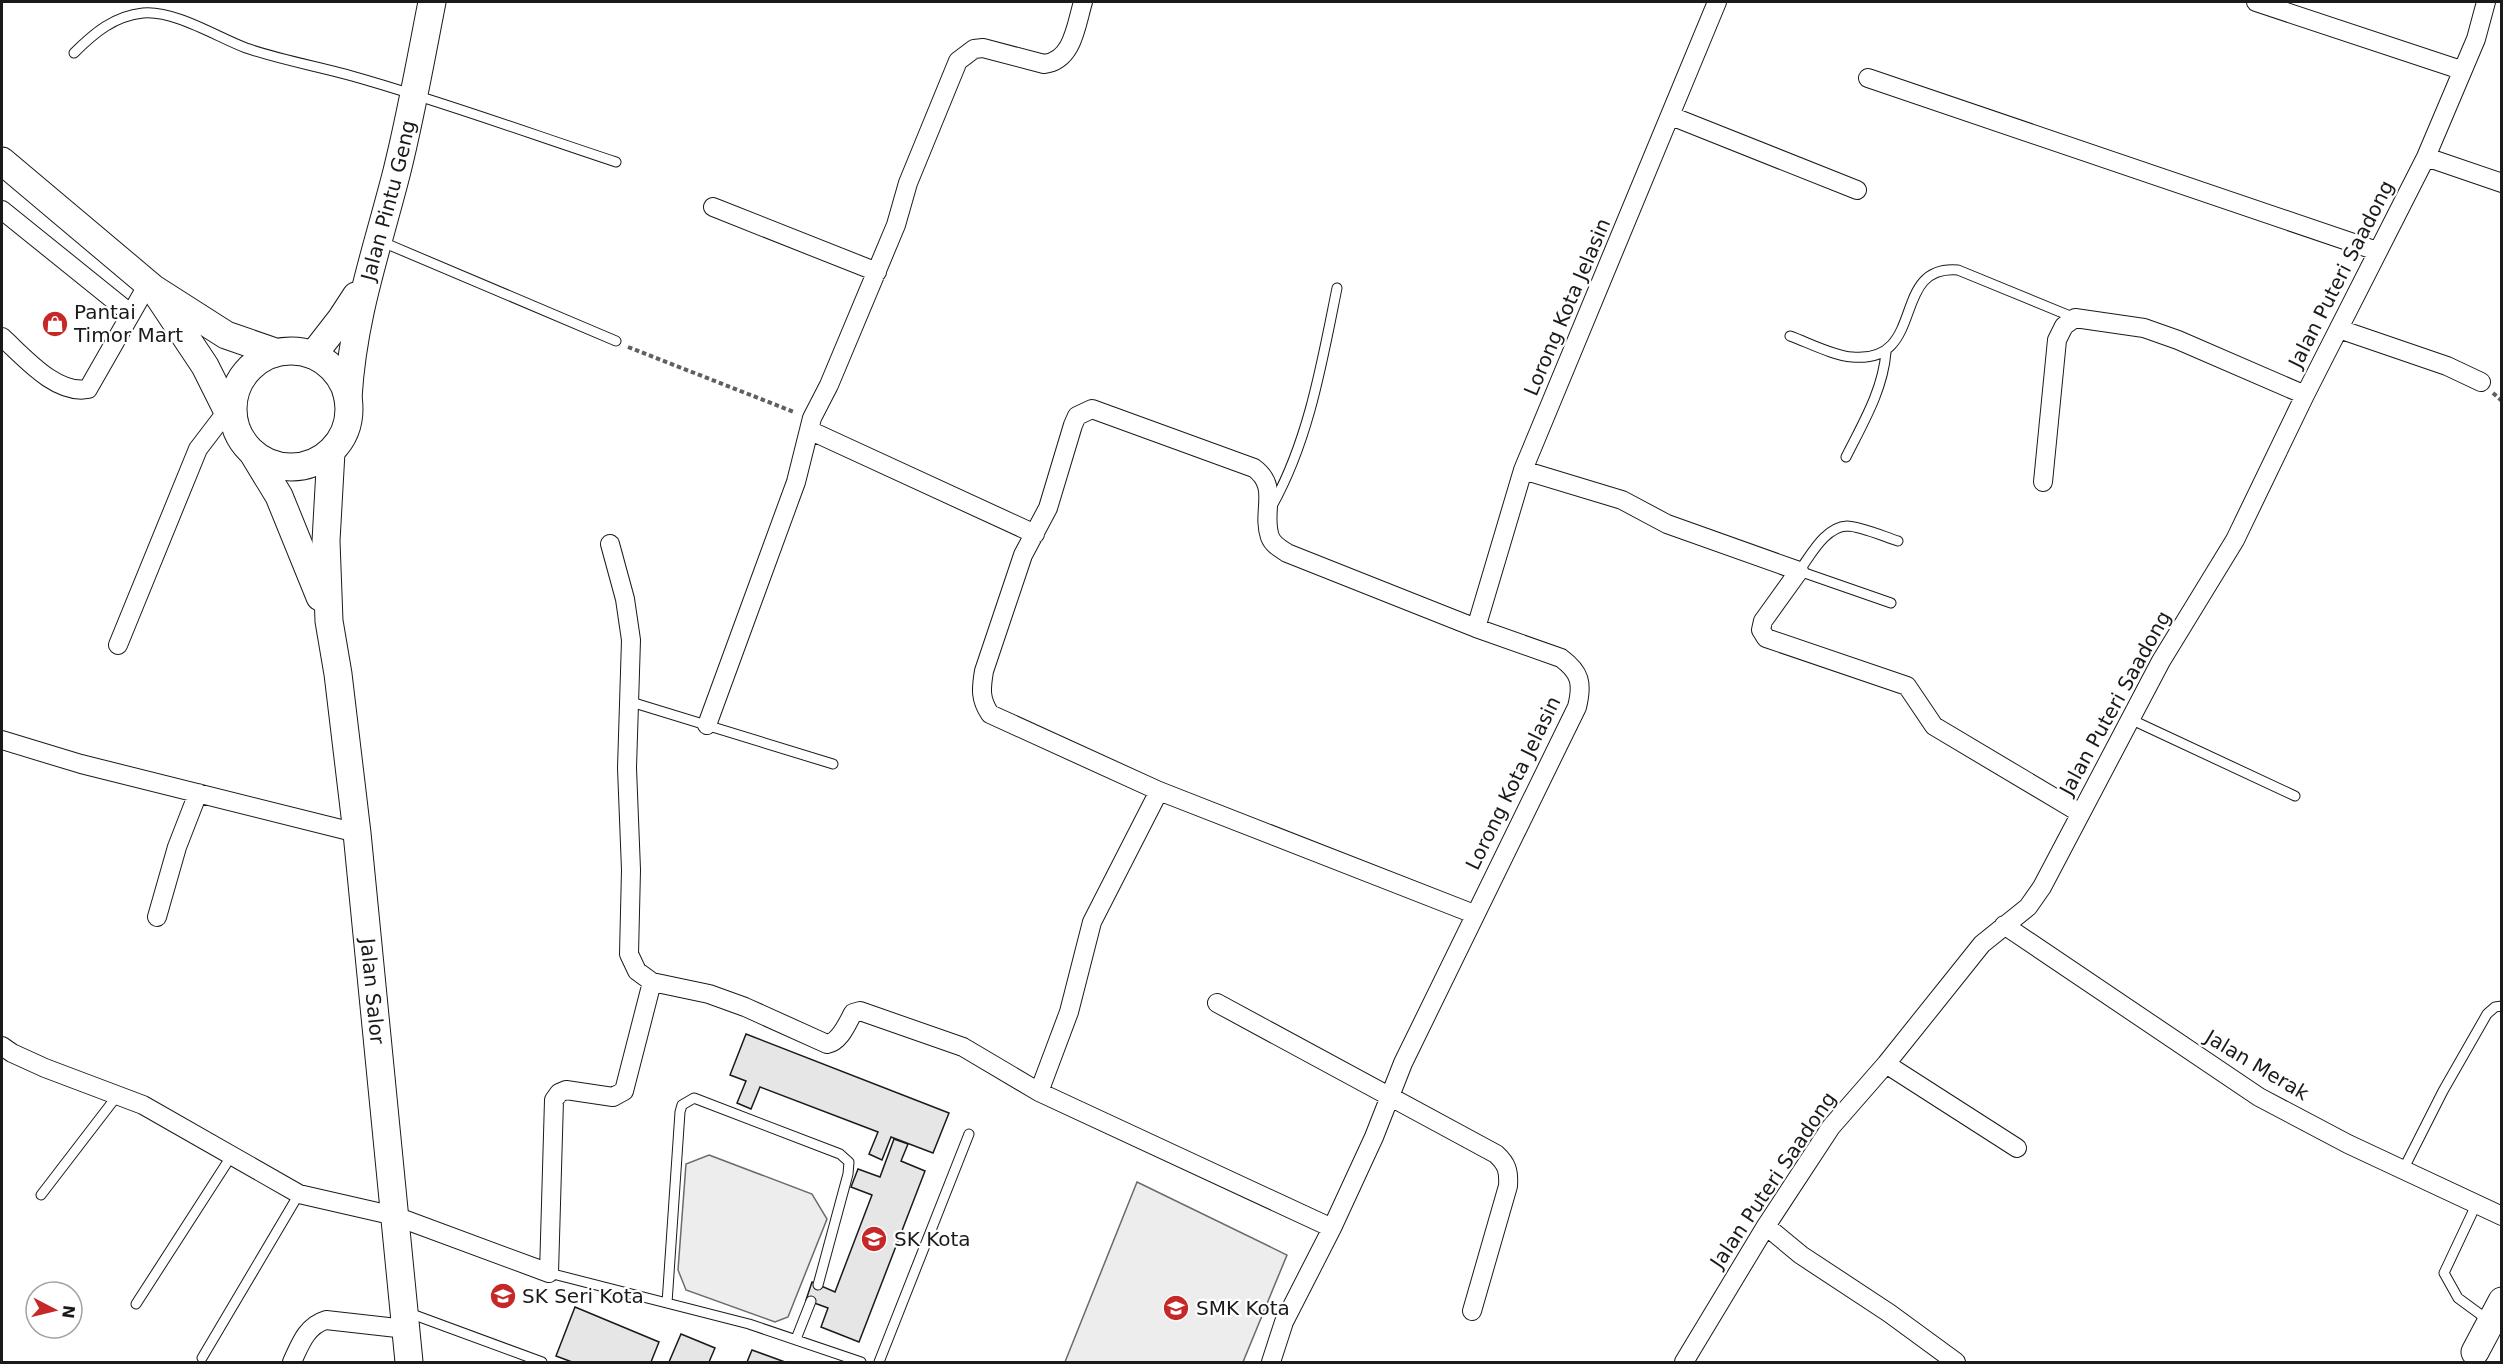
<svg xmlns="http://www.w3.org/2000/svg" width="2503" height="1364" viewBox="0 0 2503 1364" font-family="'DejaVu Sans',sans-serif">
	<rect width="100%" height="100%" fill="#fff"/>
	<!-- built -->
	<path fill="#ededed" stroke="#6a6a6a" stroke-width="1.5" d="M709 1155 812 1194 827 1219 788 1317 775 1322 686 1290 678 1270 686 1164Z
		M1137 1182 1287 1255 1243 1362H1065Z"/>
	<!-- building -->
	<path fill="#e6e6e6" stroke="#1a1a1a" stroke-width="1.5" d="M746 1034 949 1113 933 1153 891 1137 882 1160 869 1154 878 1132 760 1087 751 1109 737 1103 746 1081 730 1075Z
		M894 1139 908 1144 901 1161 925 1171 859 1342 821 1327 828 1308 806 1300 812 1282 835 1292 872 1195 851 1187 858 1169 880 1177Z
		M575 1307 659 1342 651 1362H572L556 1356Z
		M681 1334 715 1348 709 1362H669Z
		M752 1350 785 1362H747Z"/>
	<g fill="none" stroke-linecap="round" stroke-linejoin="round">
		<!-- lane casing -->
		<g stroke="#1a1a1a" stroke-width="11">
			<path id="lane" d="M74 53C94 33 114 16 143 13 174 10 217 37 246 48 281 60 316 66 352 76 441 101 528 133 616 162
				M380 241 616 341
				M1790 336C1807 342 1834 356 1852 357 1928 364 1889 264 1958 270L2075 318
				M1846 457C1863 423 1883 390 1886 352
				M1272 506C1309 440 1322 362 1337 288
				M1891 603 1799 571C1811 555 1825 527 1847 526 1860 526 1885 537 1898 541
				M631 702 833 764
				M2130 719 2295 796
				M2403 1170 2443 1091 2487 1014 2495 1007 2502 1006
				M41 1195 117 1096
				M2476 1205 2444 1273 2458 1298 2488 1320
				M549 1273 749 1324 861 1362
				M667 1303 680 1112 682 1105 694 1098 840 1154 849 1162 848 1174 818 1285
				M136 1304 232 1155
				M409 1313 542 1362
				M796 1339 811 1301
				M202 1358 299 1194
				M879 1362 969 1134"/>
		</g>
		<!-- street casing -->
		<g stroke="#1a1a1a" stroke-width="20">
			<path id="street" d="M2256 2 2461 70
				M1868 78 2377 251
				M1671 116 1857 190
				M2426 157 2502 183
				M713 207 877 272
				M2 210 131 314
				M2339 329 2447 366 2481 382
				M2 337C24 357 56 395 88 389L148 284
				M809 430 1035 534
				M1523 470 1622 500 1667 524 1799 571 1763 621 1761 630 1766 638 1907 686 1934 726 2080 813
				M2043 482 2057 340 2064 326 2075 318 2144 328 2178 340 2305 395
				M610 544 625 599 631 640 627 768 631 870 629 954 637 971 652 982 709 994 745 1007 827 1044C840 1042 847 1024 853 1013L860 1011 963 1047 1039 1092 1332 1228
				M118 645 198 449 227 411
				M707 725 796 482 812 418 829 385 896 225 908 183 958 61 974 49 983 48 1044 64C1073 61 1076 25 1083 2
				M2 740 81 764 357 833
				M1474 914 1159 791 990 714C980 699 981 689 984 671L1023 555 1048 508 1073 425 1077 416 1092 409 1254 468C1280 487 1261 511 1270 537 1273 545 1281 549 1287 553L1476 628
				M157 917 177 847 198 793
				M2004 925 2259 1097 2348 1144 2502 1216
				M1217 1003 1496 1154C1507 1164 1509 1171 1508 1186L1472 1311
				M2 1046 12 1053 45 1068 143 1105 299 1194 395 1216 549 1273 554 1100 559 1093 566 1090 613 1097 624 1091 652 982
				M1886 1064 2017 1148
				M1039 1092 1069 1012 1092 922 1159 791
				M1766 1226 1801 1255 1889 1313 1956 1362
				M292 1362C300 1345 306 1326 326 1320L406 1329
				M1271 1362 1284 1322 1332 1228 1374 1137 1403 1063 1577 707C1583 683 1580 672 1561 658L1476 628 1523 470 1717 2
				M1684 1362 1766 1226 1831 1127 1886 1064 1982 944 2028 907 2042 887 2161 661 2235 540 2305 395 2426 157 2476 39 2486 2"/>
		</g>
		<!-- secondary casing -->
		<g stroke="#1a1a1a" stroke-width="29">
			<g id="secondary">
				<path d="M2 161 154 289 226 335 275 352"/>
				<path d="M159 297 205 366 233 422"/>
				<circle cx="291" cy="409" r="58"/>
				<path d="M313 355 341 319 356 296"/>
				<path id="s1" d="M348 398C353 315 377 250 397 171 411 115 421 58 432 2"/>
				<path id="s2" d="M331 452 326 541 329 621 338 674 357 833 409 1362"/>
				<path d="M254 455 279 496 320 597"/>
				<path d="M2475 1352 2502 1301"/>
			</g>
		</g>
		<!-- path -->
		<path stroke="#5f5f5f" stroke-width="4" stroke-dasharray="4.5 3" stroke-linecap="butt" d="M628 347 794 412
			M2493 393 2502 401"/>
		<!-- lane -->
		<use href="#lane" stroke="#fff" stroke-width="9"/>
		<!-- street -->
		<use href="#street" stroke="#fff" stroke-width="18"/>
		<!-- secondary -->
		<use href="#secondary" stroke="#fff" stroke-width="27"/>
	</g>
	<!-- icons -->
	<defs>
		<g id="shop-disc" transform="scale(1.35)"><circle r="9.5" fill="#c62828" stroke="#fff"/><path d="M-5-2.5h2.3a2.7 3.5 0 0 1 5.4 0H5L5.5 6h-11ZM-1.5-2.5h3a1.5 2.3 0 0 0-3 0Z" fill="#fff"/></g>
		<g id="school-disc" transform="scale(1.35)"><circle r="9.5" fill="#c62828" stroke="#fff"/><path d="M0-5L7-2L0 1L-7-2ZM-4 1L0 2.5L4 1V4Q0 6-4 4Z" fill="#fff"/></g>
	</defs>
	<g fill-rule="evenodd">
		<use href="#shop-disc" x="55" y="324"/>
		<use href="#school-disc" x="874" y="1239"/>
		<use href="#school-disc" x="503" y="1296"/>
		<use href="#school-disc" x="1176" y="1308"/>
	</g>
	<g text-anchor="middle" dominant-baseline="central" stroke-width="4.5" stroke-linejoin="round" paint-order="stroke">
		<!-- street labels -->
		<g font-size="20" fill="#1a1a1a" stroke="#fff">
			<text stroke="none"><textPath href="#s1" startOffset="202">Jalan Pintu Geng</textPath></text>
			<text transform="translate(2341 274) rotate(-63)">Jalan Puteri Saadong</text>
			<text transform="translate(1567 307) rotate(-67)">Lorong Kota Jelasin</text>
			<text transform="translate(2115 703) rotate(-61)">Jalan Puteri Saadong</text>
			<text transform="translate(1513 783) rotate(-64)">Lorong Kota Jelasin</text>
			<text stroke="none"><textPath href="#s2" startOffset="542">Jalan Salor</textPath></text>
			<text transform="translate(2257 1065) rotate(31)">Jalan Merak</text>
			<text transform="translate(1773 1180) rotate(-56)">Jalan Puteri Saadong</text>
		</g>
		<!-- poi labels -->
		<g font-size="20" fill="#1a1a1a" stroke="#fff" text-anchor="start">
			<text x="74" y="312">Pantai<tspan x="74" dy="23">Timor Mart</tspan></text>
			<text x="894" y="1239">SK Kota</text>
			<text x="522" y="1296">SK Seri Kota</text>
			<text x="1196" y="1308">SMK Kota</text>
		</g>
	</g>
	<!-- border -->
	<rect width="2503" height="1364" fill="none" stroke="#1a1a1a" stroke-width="6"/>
	<!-- north arrow -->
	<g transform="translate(54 1310) rotate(97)"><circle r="28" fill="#ffffff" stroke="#a3a3a3" stroke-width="1.5"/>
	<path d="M0-4.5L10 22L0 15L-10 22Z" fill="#c62828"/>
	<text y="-9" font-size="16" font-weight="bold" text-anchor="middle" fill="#1a1a1a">N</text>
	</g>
</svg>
